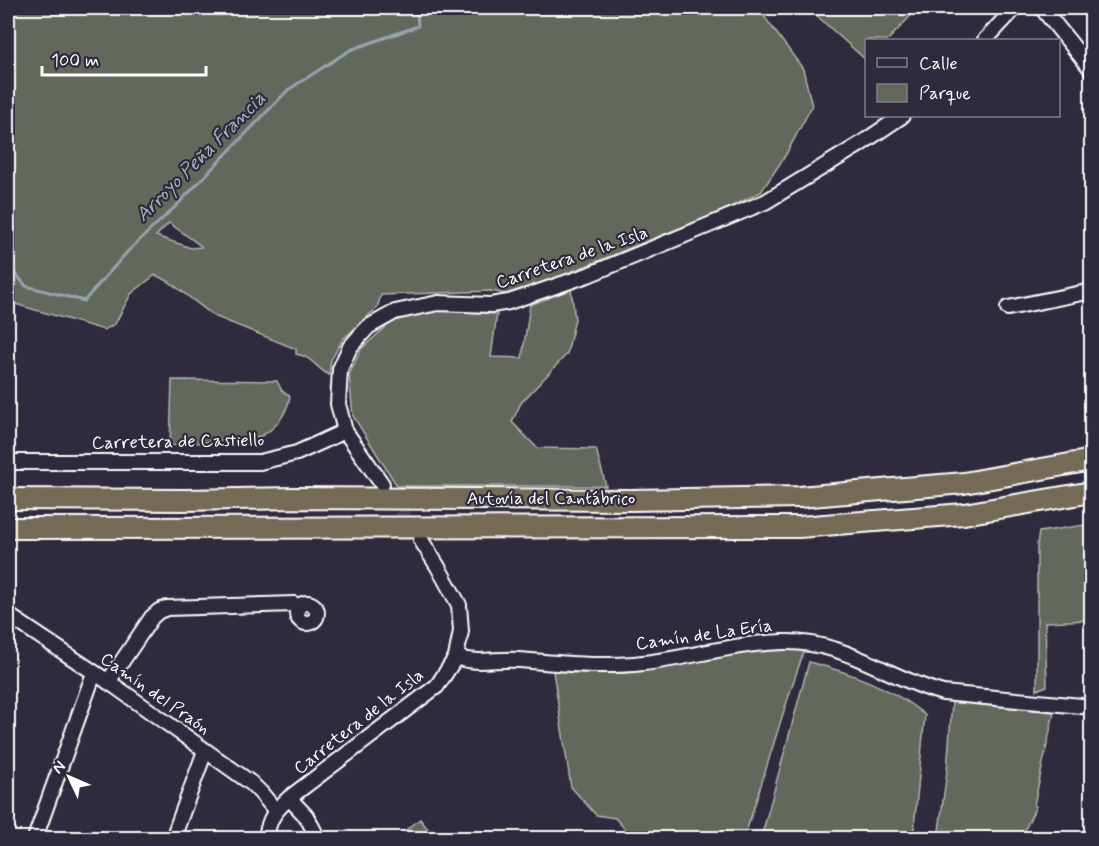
<svg xmlns="http://www.w3.org/2000/svg" width="1099" height="846" viewBox="0 0 1099 846" font-family="Mynerve,sans-serif">
	<rect width="100%" height="100%" fill="#2f2a3d"/>
	<filter id="ink" filterUnits="userSpaceOnUse"><feTurbulence type="fractalNoise" baseFrequency=".0167" numOctaves="2"/><feDisplacementMap in="SourceGraphic" scale="12" xChannelSelector="R" yChannelSelector="G"/><feConvolveMatrix kernelMatrix="1 2 1 2 8 2 1 2 1" color-interpolation-filters="sRGB"/></filter>
	<g filter="url(#ink)">
		<!-- green -->
		<path fill="#62695c" stroke="#b0b4ae" stroke-width="1.5" fill-rule="evenodd" d="M8 8H758L803 69 812 106 785 156 761 192 720 212 543 283 506 294 491 291 381 295 377 308 343 339 331 360 329 375C316 368 311 356 296 354V349L214 316 168 281 155 275 131 294 115 324 104 330 8 302ZM169 223 201 246V247L191 248 156 236Z
			M808 8H918L888 40H866V60Z
			M571 289 575 319 567 354 521 403 512 422 537 448 596 449 606 486H397L353 416 349 375 361 349 396 318 437 310 497 314 491 357 522 358 530 305Z
			M172 380 277 381 282 391 290 396C287 413 277 428 261 436L170 446Z
			M1091 524V620L1045 622 1047 686 1037 690V545L1039 532Z
			M779 646 805 649C782 711 765 776 744 838H633L615 818 596 815 571 787 553 671C630 680 704 656 779 646Z
			M809 662C851 673 891 687 925 715L913 838H761Z
			M952 702 1054 712 1034 805 1036 806 1021 838H938L947 771Z
			M420 819 435 838H412L406 830Z"/>
		<g fill="none" stroke-linecap="round" stroke-linejoin="round">
			<!-- stream -->
			<path stroke="#96a4b0" stroke-width="3" d="M8 265 26 286 84 301 128 251 176 206 288 90 350 50 418 26 417 8"/>
			<!-- minor-tunnel -->
			<path stroke="#443f50" stroke-width="14" stroke-dasharray="14 7" stroke-linecap="butt" d="M388 493 415 532"/>
			<!-- minor casing -->
			<g stroke="#fff" stroke-width="18">
				<path id="minor" d="M1042 8 1092 70
					M985 40 1015 8
					M1008 308 1092 291
					M8 462H260L297 453 345 431
					M382 484 345 431 338 404 340 369 350 347 368 327 395 312 438 303 491 305 509 302 588 275 765 202 859 145 902 116
					M297 613a10 10 0 1 1 20 0a10 10 0 1 1-20 0Z
					M8 615 116 687 251 783 261 793 276 811
					M456 657C476 665 498 658 519 660 561 663 601 668 643 663 690 658 735 643 783 642 844 640 887 678 943 693L1092 707
					M108 682 152 617 159 611 167 608 294 604 299 607
					M289 798 306 816 318 838
					M35 838 94 673
					M173 838 205 751
					M266 838C269 818 274 812 289 798L437 686 456 657 461 631 459 605 438 567 421 540"/>
			</g>
			<!-- highway casing -->
			<g stroke="#fff" stroke-width="24">
				<path id="highway" d="M8 499 184 500 296 498 631 500 799 497 964 483 1092 460
					M8 528 799 527 964 514 1092 492"/>
			</g>
			<!-- minor -->
			<use href="#minor" stroke="#2f2a3d" stroke-width="14"/>
			<!-- highway -->
			<use href="#highway" stroke="#756a55" stroke-width="20"/>
		</g>
	</g>
	<g text-anchor="middle" dominant-baseline="central" stroke-width="4.5" stroke-linejoin="round" paint-order="stroke">
		<!-- street labels -->
		<g font-size="18" fill="#fff" stroke="#2f2a3d">
			<text transform="translate(572 258) rotate(-19)">Carretera de la Isla</text>
			<text transform="translate(178 442) rotate(-1)">Carretera de Castiello</text>
			<text x="551" y="499">Autovía del Cantábrico</text>
			<text transform="translate(704 635) rotate(-8)">Camín de La Ería</text>
			<text transform="translate(155 694) rotate(35)">Camín del Praón</text>
			<text transform="translate(359 722) rotate(-38)">Carretera de la Isla</text>
		</g>
		<!-- water labels -->
		<g font-size="20" font-style="italic" fill="#a8b4bd" stroke="#2f2a3d">
			<text transform="translate(201 157) rotate(-45)">Arroyo Peña Francia</text>
		</g>
	</g>
	<!-- margin -->
	<rect width="1099" height="846" fill="none" stroke="#2f2a3d" stroke-width="30"/>
	<rect x="15" y="15" width="1069" height="816" fill="none" stroke="#fff" stroke-width="2" filter="url(#ink)"/>
	<!-- legend -->
	<rect x="865" y="39" width="195" height="78" fill="#2f2a3d" stroke="#827f8b" stroke-width="1.5"/>
	<rect x="877" y="58" width="30" height="9" fill="#2f2a3d" stroke="#827f8b" stroke-width="1.5"/>
	<text x="919" y="69" font-size="18" fill="#ffffff">Calle</text>
	<rect x="877" y="84" width="30" height="18" fill="#62695c" stroke="#827f8b" stroke-width="1.5"/>
	<text x="919" y="99" font-size="18" fill="#ffffff">Parque</text>
	<!-- north arrow -->
	<g transform="translate(69 777) rotate(314)" stroke="#2f2a3d" stroke-width="4.5" paint-order="stroke">
	<path d="M0-4.5L10 22L0 15L-10 22Z" fill="#ffffff"/>
	<text y="-9" font-size="16" font-weight="bold" text-anchor="middle" fill="#ffffff">N</text>
	</g>
	<!-- scale -->
	<path d="M42 66v9h164v-9" fill="none" stroke="#ffffff" stroke-width="3"/>
	<text x="51" y="66" font-size="18" fill="#ffffff" stroke="#2f2a3d" stroke-width="4.5" paint-order="stroke">100 m</text>
</svg>
